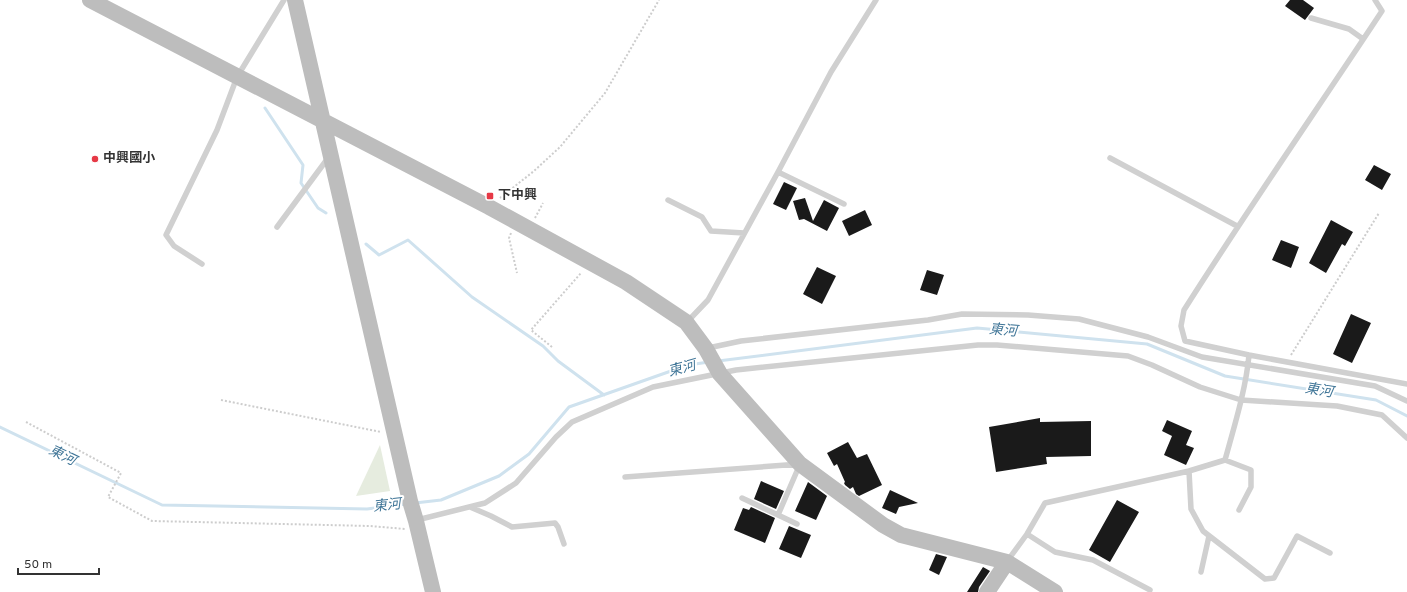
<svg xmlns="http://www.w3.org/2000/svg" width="1407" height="592" viewBox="0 0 1407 592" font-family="Overpass,'Noto Sans TC',sans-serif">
	<rect width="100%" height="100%" fill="#fff"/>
	<!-- green -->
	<path fill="#e6ecdf" d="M380 445 390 491 356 496Z"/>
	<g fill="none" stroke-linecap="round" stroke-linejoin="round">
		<!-- stream -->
		<path stroke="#cfe2ee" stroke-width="3" d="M265 108 303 165 301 183 318 208 326 213
			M366 244 379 255 408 240 472 297 543 346 558 361 604 395
			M718 361 977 328 1147 344 1225 376 1376 400 1407 416
			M0 427 162 505 367 509 406 504
			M415 503 441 500 499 476 529 454 569 407 688 365 709 362"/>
	</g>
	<!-- building -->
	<path fill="#1a1a1a" d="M1290 0H1303L1314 8 1305 20 1285 6Z
		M1374 165 1391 174 1382 190 1365 180Z
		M784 182 797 188 786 210 773 204Z
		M805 198 813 221 824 200 839 208 827 231 804 219 799 220 793 201Z
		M865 210 872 225 849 236 842 221Z
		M1331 220 1353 232 1345 246 1342 244 1326 273 1309 263Z
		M1281 240 1299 247 1291 268 1272 260Z
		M817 267 836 276 822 304 803 294Z
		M927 270 944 275 937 295 920 290Z
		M1351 314 1371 323 1352 363 1333 354Z
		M1040 418V422L1091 421V456L1046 457 1047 464 996 472 989 427Z
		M1167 420 1192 431 1186 445 1194 448 1186 465 1164 455 1172 436 1162 431Z
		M848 442 857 458 867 454 882 485 859 496 856 494 853 487 850 489 845 485 844 483 845 482 837 464 834 466 827 453Z
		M761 481 784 491 776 509 754 499Z
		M808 482 827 496 816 520 795 511Z
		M890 490 918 503 899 507 896 514 882 508Z
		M1117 500 1139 512 1110 562 1089 550Z
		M751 507 775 518 765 543 734 530 743 508 749 510Z
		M789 526 811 535 801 558 779 549Z
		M936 554 947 557 939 575 929 570Z
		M983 567 990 571 979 587 978 592H967Z"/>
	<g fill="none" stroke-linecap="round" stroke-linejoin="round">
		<!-- path -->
		<path stroke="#cdcdcd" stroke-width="2" stroke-dasharray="2 2" stroke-linecap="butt" d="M500 198 534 171 560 147 605 93 659 0
			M535 218 543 203
			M511 233 509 238 517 273
			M552 347 531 330 581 273
			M1291 355 1379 213
			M221 400 381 432
			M26 422 121 473 108 497 152 521 370 526 405 529"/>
		<!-- lane -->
		<path stroke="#d0d0d0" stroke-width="5.5" d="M1375 0 1382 11C1316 111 1248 209 1184 310L1181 326 1185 341 1249 355 1407 384
			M1311 18 1349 29 1363 39
			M1110 158 1237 226
			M778 172 844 204
			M668 200 702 217 711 231 744 233
			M277 227 328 158
			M202 264 174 246 166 235 217 130 237 77 284 0
			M688 321 708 300 778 172 831 72 876 0
			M708 348 741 341 928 320 962 314 1028 315 1079 319 1148 337 1202 357 1375 386 1407 401
			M1225 460 1251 470V487L1239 510
			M1189 471 1191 509 1203 531 1265 579 1274 578 1297 536 1330 553
			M625 477 800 464 778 515 742 498
			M470 507 491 516 512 527 555 523 558 527 564 544
			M778 515 797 524
			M417 520 485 503 516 483 556 437 572 422 653 387 736 370 978 345H997L1128 356 1152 365 1200 387 1241 400 1337 406 1382 415 1407 438
			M1027 534 1055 552 1093 560 1150 590
			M1008 560 1027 534 1045 503 1189 471 1225 460C1234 427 1246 389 1249 355
			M1201 572 1209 536"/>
		<!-- secondary -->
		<path stroke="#bdbdbd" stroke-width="16" d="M90 0 489 207 626 282 686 322 706 349 720 374 800 464 883 525 901 535 1007 562 1055 592
			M295 0 410 501 416 521 433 592
			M987 592 1007 562"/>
	</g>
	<!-- markers -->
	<g fill="#e63946" stroke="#fff" stroke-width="1.5">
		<circle cx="95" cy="159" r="4"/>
		<rect x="486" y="192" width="8" height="8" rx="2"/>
	</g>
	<g text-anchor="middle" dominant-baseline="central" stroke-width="4" stroke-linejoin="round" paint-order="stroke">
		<!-- poi labels -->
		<g font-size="13" font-weight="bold" fill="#333" stroke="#fff" text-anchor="start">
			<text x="103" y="159">中興國小</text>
			<text x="498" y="196">下中興</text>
		</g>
		<!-- water labels -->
		<g font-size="14" font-style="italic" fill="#3f7597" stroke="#fff">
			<text transform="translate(1003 331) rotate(5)">東河</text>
			<text transform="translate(682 369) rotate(-15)">東河</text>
			<text transform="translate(1319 391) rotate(9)">東河</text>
			<text transform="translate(62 456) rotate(26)">東河</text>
			<text transform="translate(387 506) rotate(-6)">東河</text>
		</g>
	</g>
	<!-- scale -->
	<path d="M18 568v6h81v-6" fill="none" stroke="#333333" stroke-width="2"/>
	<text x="24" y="568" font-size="12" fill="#333333" stroke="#ffffff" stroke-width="3" paint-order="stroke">50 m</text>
</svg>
